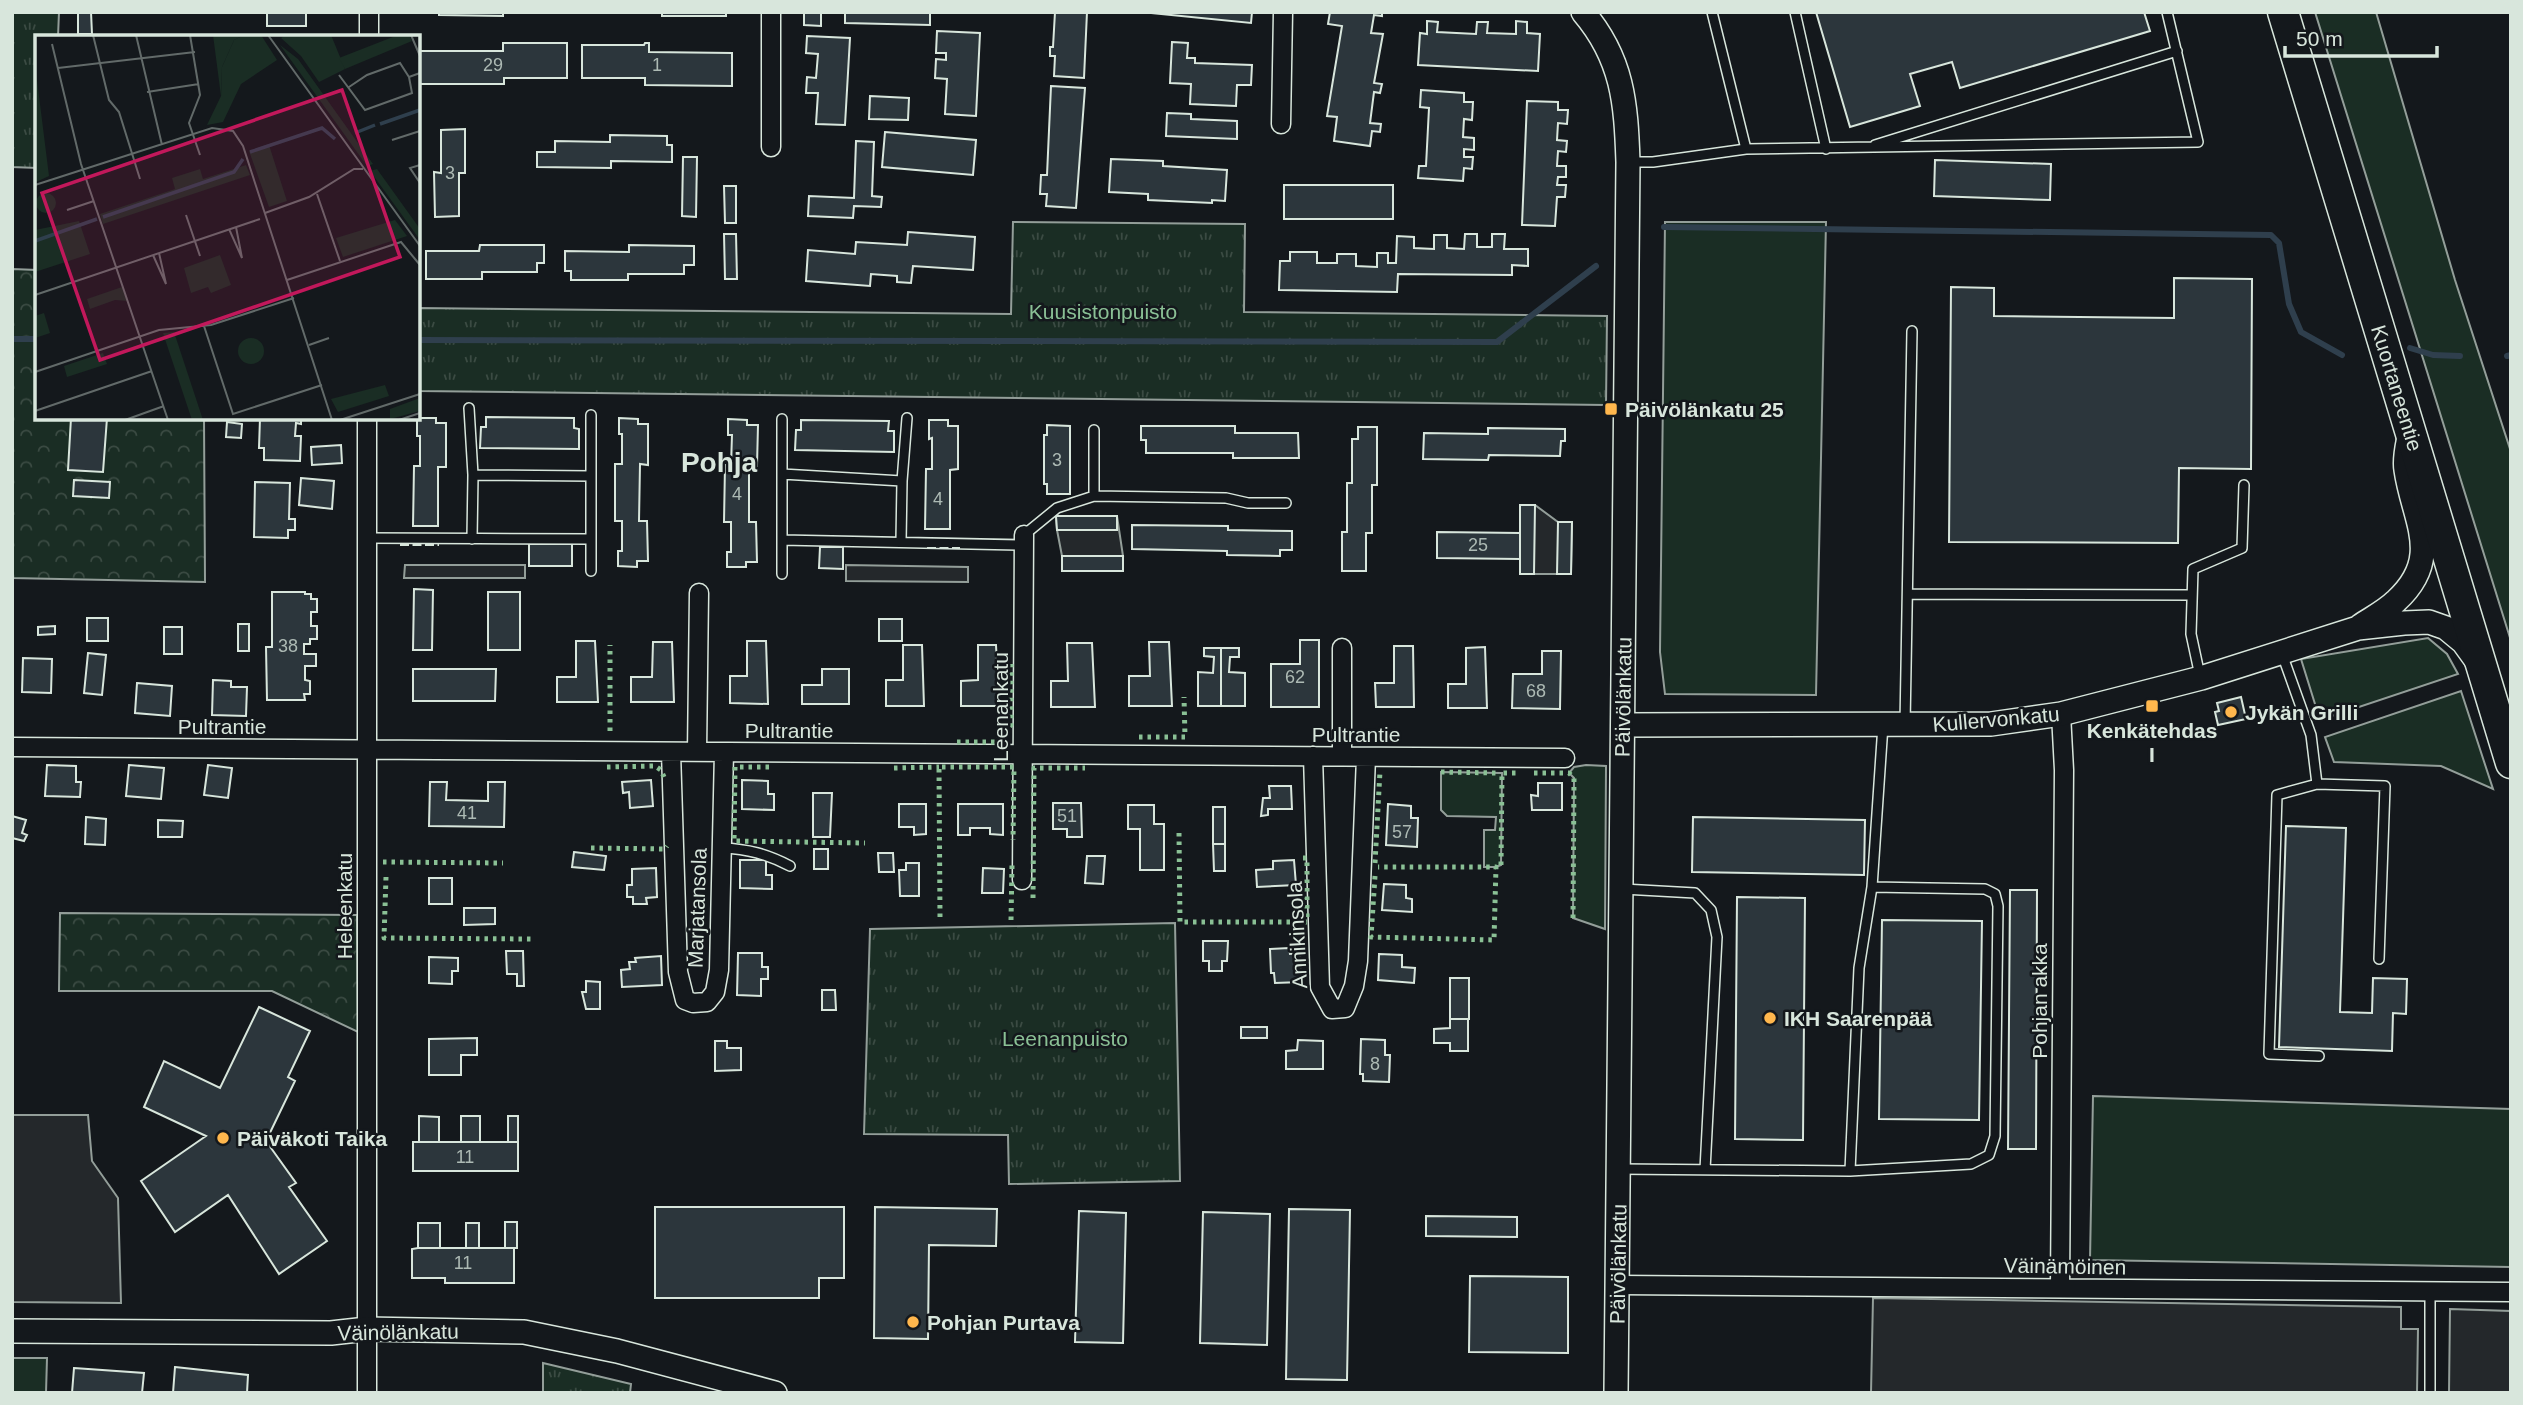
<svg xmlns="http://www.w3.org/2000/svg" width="2523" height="1405" viewBox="0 0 2523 1405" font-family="Helvetica,sans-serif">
	<defs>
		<pattern id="forest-crowns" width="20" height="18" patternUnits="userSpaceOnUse" patternTransform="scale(1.75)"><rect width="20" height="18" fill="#1a2d24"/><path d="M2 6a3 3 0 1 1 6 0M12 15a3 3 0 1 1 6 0" fill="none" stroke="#3b4b43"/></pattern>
		<pattern id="park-tufts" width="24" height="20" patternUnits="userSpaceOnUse" patternTransform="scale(1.75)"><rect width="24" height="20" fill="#1a2d24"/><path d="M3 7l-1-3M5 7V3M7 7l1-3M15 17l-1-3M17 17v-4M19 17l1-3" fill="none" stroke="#3b4b43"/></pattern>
	</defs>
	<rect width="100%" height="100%" fill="#14181c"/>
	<!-- green -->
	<path fill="#1a2d24" stroke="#939e99" stroke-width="2" d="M2315 12H2376L2455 280 2511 452V641Z
		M1665 222H1826L1816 695 1665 694 1660 652Z
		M2428 638 2447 654 2458 674 2320 720 2301 659Z
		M2461 691 2493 789 2441 766 2334 762 2325 737Z
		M1586 765 1606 766 1605 929 1573 918 1574 778 1569 773 1574 767Z
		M1441 772 1502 773 1501 865 1496 867H1484V830H1495L1496 817 1447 816 1441 810Z
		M2093 1096 2511 1109V1267L2090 1260Z
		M12 1358H47L46 1393H12Z"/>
	<!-- forest -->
	<path fill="url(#forest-crowns)" stroke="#939e99" stroke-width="2" d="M12 269 37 270V418H204L205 582 12 578Z
		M60 913 357 915 358 1032 272 991H59Z"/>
	<!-- park -->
	<path fill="url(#park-tufts)" stroke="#939e99" stroke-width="2" d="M12 12H59L58 37H37V168L12 167Z
		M1013 222 1245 224 1244 312 1607 316 1606 405 418 391V308L1011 314Z
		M1175 923 1180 1181 1009 1184 1008 1135 864 1134 870 929Z
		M543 1363 631 1384 630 1393H543Z"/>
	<!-- parking -->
	<path fill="#24282b" stroke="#939e99" stroke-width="2" d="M1520 505H1535L1558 522H1572L1571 574H1520Z
		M1056 516H1117L1123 556H1062L1057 530Z
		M405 565H525V578H404Z
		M846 565 968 567V582L846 581Z
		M12 1115H88L92 1161 118 1198 121 1303 12 1302Z
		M1873 1298 2401 1307V1329H2418L2417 1393H1871Z
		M2450 1309 2511 1311V1393H2449Z"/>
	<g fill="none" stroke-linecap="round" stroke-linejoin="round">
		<!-- stream -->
		<path stroke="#2f3f4d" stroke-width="6" d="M1664 227 2271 235 2279 243 2289 304 2301 332 2342 355
			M12 339H37
			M418 340 1497 342 1596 266
			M2410 348 2433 355 2460 356
			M2507 356 2511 355"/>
	</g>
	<!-- building -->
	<path fill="#2c363c" stroke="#d8e6dc" stroke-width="2" d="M78 12H91L92 34H78Z
		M267 12H306V26H267Z
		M439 12H503V16L439 15Z
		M662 12H726V16H662Z
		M804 12H821V26L804 25Z
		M845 12H930V25L845 23Z
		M1055 12H1087L1084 78 1054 76 1055 56H1050V47H1053Z
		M1141 12H1252L1251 23Z
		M1330 12H1382V16L1374 15 1371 33 1383 34 1374 83 1382 84 1380 93 1374 92 1370 123 1381 124 1380 132 1372 131 1370 146 1334 141 1337 117 1327 116 1342 26 1328 24Z
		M1816 12H2144L2150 31 1960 88 1952 62 1910 74 1920 106 1850 127Z
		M1427 21 1438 22 1437 32 1476 34 1477 22H1488L1487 33 1516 34V21L1527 22V33L1540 34 1538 71 1418 65 1420 33 1427 34Z
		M937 31 980 33 976 116 945 114 947 79 935 78 936 59 946 60V53H936Z
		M807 36 850 38 845 125 816 124 818 93H806L807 77 816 78 818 54 806 53Z
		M1172 42 1188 43 1187 58H1195V63L1252 65 1251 85H1237L1236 106 1190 104 1191 84 1170 83Z
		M503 43H567V78H504V84H418V51H503Z
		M645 43H649V52L732 53V86L645 85V78H582V45H644Z
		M1051 86 1085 88 1076 208 1046 206 1047 194H1040L1041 175H1047Z
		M1421 90 1464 93V102H1473L1472 120 1464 119 1463 137 1474 138V150L1464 149V157H1473L1472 169 1464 168 1463 181 1418 178 1419 166H1426L1429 108 1420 107Z
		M870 96 909 98 908 120 869 119Z
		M1527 101 1558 102V110H1568L1567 124 1558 123 1557 140 1567 141 1566 152 1558 151 1557 166H1566V177H1558L1557 185H1566L1565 197H1557L1555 226 1522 225Z
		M1167 113 1191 114V119L1237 121V139L1166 136Z
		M465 129V173H459V216L435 217 434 172 441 173V130Z
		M885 132 976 140 973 175 882 167Z
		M610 135 667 136V145H672V162L611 161V168L537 167V152H555V141L610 142Z
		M856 141 874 142 872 196 882 197 881 207 854 206 853 218 808 216 809 196 854 198Z
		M683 157H697L696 217 682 216Z
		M1111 159 1163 161V166L1227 170 1225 201 1212 200V203L1148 200V194L1109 192Z
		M1935 160 2051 164 2050 200 1934 196Z
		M1284 185H1393V219H1284Z
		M724 186H736V223H725Z
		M908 232 975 237 973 270 913 266 911 283 897 282V276L871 274 870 286 806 281 808 250 855 254 856 242 907 245Z
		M724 234H736L737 279H725Z
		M1465 234H1477V247H1492V234H1505L1504 249H1528V266L1512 265V275L1398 274 1397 292 1279 290 1280 261H1290V252H1317V263H1337V254H1356V266L1377 267V253H1388V263H1396L1397 236 1414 237V248L1434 249V235H1447V248L1464 249Z
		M480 245H544V263H537V272H482V279H426V251H479Z
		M629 245 694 246V265H684V274H628V280H571V271H565V251L629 252Z
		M2174 278 2252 279 2251 469 2179 468 2178 543 1949 542 1951 287 1994 288V316L2174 318Z
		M486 417 574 418V428L579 429V449L480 448 481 427H486Z
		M71 418H107L103 472 68 470Z
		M260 418H301V424L296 423 295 436H301L300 461 264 460V448H259Z
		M417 418H436V423H446V467H438V526H413L414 466H420V436H417Z
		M619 418 638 419V424H648V465L640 464 639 521H647L648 561H637V567L618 566V551H622V521H615V464H622V434H619Z
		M728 419 747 420V425H758L757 466H749V522H756L757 562H746V567H727V552H731V522H724L725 465H731L732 435H728Z
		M801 420 889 421 888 431H894V452L795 450 796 430H801Z
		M929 420H948V426H958V469L950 470V529H925L926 469H932V438L929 439Z
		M227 422 242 424 241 438 226 437Z
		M1047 425 1070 426V494H1047V484H1044V435H1047Z
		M1141 426H1235V433H1298L1299 458H1233V453H1146V440H1141Z
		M1358 427H1377V485H1372V533H1366V571H1342V532H1347V483H1352V439H1358Z
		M1488 428 1565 429V441H1561L1560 456 1489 455 1488 460 1423 459 1424 433 1488 434Z
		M341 445 342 463 312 465 311 447Z
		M301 478 334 481 332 509 299 505Z
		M74 480 110 482 109 498 73 496Z
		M255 482 290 483 289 519H295V530H288V538L254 537Z
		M1520 505H1535L1534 574H1520Z
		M1056 516H1117V530H1057Z
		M1558 522H1572L1571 574H1557Z
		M1132 525 1228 526V530L1292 531V550H1280V556L1227 555V551L1132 549Z
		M1437 532 1520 533V559L1437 558Z
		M529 544H572V566H529Z
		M820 547H843V569L819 568Z
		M1062 556H1123V571H1062Z
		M414 589 433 590 432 650H413Z
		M272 592H305V594H311V599H317V612H311V626H317V639H310V644H304V654H316V666H305V680L310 681V694H304L305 700H267L266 647H272Z
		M488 592H520V650H488Z
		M87 618H108V641H87Z
		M879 619H902V641H879Z
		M238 624H249V651H238Z
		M55 626V634L38 635V627Z
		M164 627H182V654H164Z
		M1300 640H1319V707H1271V664H1300Z
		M576 641H595L598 702H557V677H576Z
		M747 641H766L768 704 730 703V676H747Z
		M653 642H672L674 702H631V677H652Z
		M1149 642H1169L1172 706H1129V676H1150Z
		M1067 643H1092L1095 707H1051V681H1068Z
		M903 645H922L924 706H886V680H903Z
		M978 645H996L999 706H961V681L978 680Z
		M1394 646H1413L1414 707H1376L1375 683H1394Z
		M1485 647 1487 708H1448V684H1466V648Z
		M1204 648H1221V706H1198V672L1213 673 1214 657 1204 656Z
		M1221 648H1239V657H1230L1229 672 1245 673V706H1221Z
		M1542 651H1561L1560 709 1512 708 1513 674H1542Z
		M88 653 106 655 102 695 84 693Z
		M23 658 52 659 51 693 22 692Z
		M413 669H496L495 701H413Z
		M822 669H849V704H802V685H822Z
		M213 680 231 681V687H247L246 716 212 715Z
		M137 683 172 686 170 716 135 713Z
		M2241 697 2246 719 2218 725 2215 712 2219 711 2217 703Z
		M47 765 76 766V782H81L80 797 45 796Z
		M129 765 164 768 161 799 126 796Z
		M208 765 232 768 228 798 204 795Z
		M651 780 653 806 630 808 629 792 623 793 622 782Z
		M742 780 768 781V794H774V810L742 809Z
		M430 782H447L446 800 488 801V782H505L504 827 429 826Z
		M1538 783H1562V810H1532L1531 795 1538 796Z
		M1269 786H1291L1292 809H1268V815L1261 816 1263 798H1270Z
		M813 793H832L830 837H813Z
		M1053 803H1081L1082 837H1067V829H1053Z
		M899 804H926V834L914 835V827H899Z
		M958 804H1003V835L990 834V828H970V835H958Z
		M1388 804 1411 806V818H1418L1417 847 1386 845Z
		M1128 805H1154V824H1164V870H1140V829H1128Z
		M1213 807H1225V844H1213Z
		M12 816 26 820 22 833 27 835 24 841 12 838Z
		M86 817 106 819 105 845 85 844Z
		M1693 817 1865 820 1864 875 1692 872Z
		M158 820 183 821 182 837H158Z
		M2286 826 2346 828 2340 1012 2372 1013 2373 978 2407 979 2406 1014 2393 1013 2392 1051 2279 1047Z
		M1213 844H1225V871H1214Z
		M814 849H828V869H814Z
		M574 852 606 856 604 870 572 867Z
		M878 853H893L894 872H879Z
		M1087 856H1105L1103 884 1085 883Z
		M740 860H766V875H772V889L740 888Z
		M1294 860 1296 885 1257 887 1256 870 1273 869V861Z
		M906 863H919V896H900L899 870H906Z
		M656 868 657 897 646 898 647 904H633V897H627V885H632V869Z
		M983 868 1004 869 1003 893H982Z
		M429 878H452V904H429Z
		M1384 884 1406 885V898L1412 899V912L1382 910Z
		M2010 890H2037L2036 1149H2008Z
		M1737 897 1805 898 1803 1140 1735 1139Z
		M464 908H495V924L464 925Z
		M1882 920 1982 921 1979 1120 1879 1119Z
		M1203 941H1228L1227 961H1222V971H1209V961H1203Z
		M1289 948 1290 954 1300 953 1301 982 1275 983 1274 973H1271L1270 949Z
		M506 951H523L524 986H517V974H507Z
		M738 953H762V967H768V979H761V996L737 995Z
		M1379 954 1402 955V967L1415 968 1414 983 1378 980Z
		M661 956 662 985 622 987 621 970 630 969 629 962H636L635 958Z
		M429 957 458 958V971H452V984L429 983Z
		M1450 978H1469V1019H1450Z
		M586 981 600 982V1009H586L582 992H586Z
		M822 990H835L836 1010H822Z
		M259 1007 310 1031 288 1077 295 1081 266 1141 296 1183 289 1187 327 1241 279 1274 228 1195 175 1232 141 1181 206 1136 144 1107 164 1061 220 1088Z
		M1450 1019H1468V1051H1450V1043H1434V1029L1450 1028Z
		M1241 1027H1267V1038H1241Z
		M477 1038V1055H461V1075H429V1039Z
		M1361 1039 1385 1040V1055H1390L1389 1082 1363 1081V1074H1360Z
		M1298 1040 1323 1041V1069H1286V1051L1297 1050Z
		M715 1041H727V1048H741V1070L715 1071Z
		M419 1116 439 1117V1142H419Z
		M461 1116H480V1142H461Z
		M508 1116H518V1142H508Z
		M413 1142H518V1171H413Z
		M655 1207H844V1278H819V1298H655Z
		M875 1207 997 1209 996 1246 929 1245 928 1339 874 1338Z
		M1289 1209 1350 1210 1347 1380 1286 1379Z
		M1079 1211 1126 1213 1123 1343 1075 1342Z
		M1203 1212 1270 1214 1267 1345 1200 1343Z
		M1426 1216 1517 1217V1237L1426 1236Z
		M505 1222H517V1248H505Z
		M418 1223H440V1248H418Z
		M466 1223H479V1248H466Z
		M418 1248H514V1283H445V1278H412V1249Z
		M1470 1276 1568 1277V1353L1469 1352Z
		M175 1367 248 1375 247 1393H173Z
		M74 1368 144 1373 142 1393H72Z"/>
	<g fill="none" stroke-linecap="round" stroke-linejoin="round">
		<!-- service casing -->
		<g stroke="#d8e6dc" stroke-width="12">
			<path id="service" d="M1712 12 1746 149
				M1795 12 1826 149
				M1875 145 2177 51
				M1630 162H1653L1746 149 2198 142 2167 12
				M469 408 473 475
				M782 474V419
				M591 476V415
				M902 481 907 418
				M1094 496V430
				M1024 535 1057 508 1094 496 1226 498 1248 503H1286
				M367 538C442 539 516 538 591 539V476L473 475 472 539
				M901 542 902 481 782 474V540L1024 545
				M591 571V539
				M782 574V540
				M1908 594 2192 595
				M2282 654 2311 735 2317 784 2385 786 2379 959
				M2200 676 2191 634 2193 569 2242 548 2244 485
				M1905 724 1912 331
				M2317 784 2277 795 2269 1054 2319 1056
				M722 848C748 849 767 854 790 866
				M1623 889 1695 893 1711 910 1717 937 1705 1170
				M1620 1169 1850 1171 1971 1164 1989 1155 1995 1136 1998 906 1995 894 1985 889 1872 887
				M1850 1171 1859 968 1872 887 1883 725
				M2430 1393V1291"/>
		</g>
		<!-- minor casing -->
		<g stroke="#d8e6dc" stroke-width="21">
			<path id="minor" d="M771 12V147
				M369 37V12
				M1281 124 1283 12
				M12 747 1565 758
				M671 752 678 972 685 1000 693 1003 707 1002 715 992 719 970 724 752
				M697 752 699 593
				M1313 756 1320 987 1332 1009 1345 1008 1354 986 1358 961 1366 757
				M1342 756V648
				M1022 880 1024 535
				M1618 1285 2511 1292
				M2060 1288 2064 770 2061 714
				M367 1393V418"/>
		</g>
		<!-- tertiary casing -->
		<g stroke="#d8e6dc" stroke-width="26">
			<path id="tertiary" d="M1583 12C1623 59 1626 103 1628 162L1616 1393
				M2360 626C2372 618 2386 611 2396 601 2444 557 2413 520 2406 470 2404 460 2407 447 2409 437
				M1623 725 1991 724 2061 714 2201 678 2358 628 2404 623 2429 622 2446 628 2463 642 2476 660
				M12 1331 331 1333 367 1329 524 1332 617 1351 775 1393"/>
		</g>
		<!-- trunk casing -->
		<g stroke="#d8e6dc" stroke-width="33">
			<path id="trunk" d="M2283 12 2511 763"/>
		</g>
		<!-- service -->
		<use href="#service" stroke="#14181c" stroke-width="9"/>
		<!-- minor -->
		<use href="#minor" stroke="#14181c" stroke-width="18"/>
		<!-- tertiary -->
		<use href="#tertiary" stroke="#14181c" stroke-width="23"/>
		<!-- trunk -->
		<use href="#trunk" stroke="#14181c" stroke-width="30"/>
		<!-- hedge -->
		<path stroke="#8ac095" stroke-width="5" stroke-dasharray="3.5 5" stroke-linecap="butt" d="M610 731V645
			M1139 737H1185L1184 697
			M957 742H995L1011 725V664
			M607 767 655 766 661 770 664 777
			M769 767H735L734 841 865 843
			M894 768 939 767
			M1441 772 1497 773
			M1534 773H1569L1574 778 1573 918
			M1179 833 1180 922H1307V858H1299
			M591 848 665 849 667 846
			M383 862 503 863
			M1375 863 1380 771
			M1501 865 1502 773H1518
			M1375 876 1371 937 1494 940 1496 867H1378
			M386 877 384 938 531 939
			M1033 898 1034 768H1085
			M940 917 939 767H1014L1013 840
			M1011 920 1012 865"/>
		<!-- fence -->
		<path stroke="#d8e6dc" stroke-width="2" stroke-dasharray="9 3.5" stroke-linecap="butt" d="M400 545H439
			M927 548H960"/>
	</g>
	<!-- markers -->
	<g fill="#ffb74d" stroke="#14181c" stroke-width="2.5">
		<rect x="1604" y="402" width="14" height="14" rx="3.5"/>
		<rect x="2145" y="699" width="14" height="14" rx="3.5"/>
		<circle cx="2231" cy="712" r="7"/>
		<circle cx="1770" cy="1018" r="7"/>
		<circle cx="223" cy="1138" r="7"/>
		<circle cx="913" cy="1322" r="7"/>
	</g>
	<g text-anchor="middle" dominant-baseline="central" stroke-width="5" stroke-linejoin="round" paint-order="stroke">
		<!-- number labels -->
		<g font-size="18" fill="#adbab4">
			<text x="493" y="65">29</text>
			<text x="657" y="65">1</text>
			<text x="450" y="173">3</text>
			<text x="1057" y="460">3</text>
			<text x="737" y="494">4</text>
			<text x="938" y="499">4</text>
			<text x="1478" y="545">25</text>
			<text x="288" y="646">38</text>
			<text x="1295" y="677">62</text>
			<text x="1536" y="691">68</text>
			<text x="467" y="813">41</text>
			<text x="1067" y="816">51</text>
			<text x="1402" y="832">57</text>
			<text x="1375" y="1064">8</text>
			<text x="465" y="1157">11</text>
			<text x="463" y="1263">11</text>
		</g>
		<!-- park labels -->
		<g font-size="21" fill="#8ac095" stroke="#14181c">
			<text x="1103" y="311">Kuusistonpuisto</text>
			<text x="1065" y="1038">Leenanpuisto</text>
		</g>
		<!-- street labels -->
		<g font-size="21" fill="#d8e6dc" stroke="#14181c">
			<text transform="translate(2397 388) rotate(73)">Kuortaneentie</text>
			<text transform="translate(1623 697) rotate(-89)">Päivölänkatu</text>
			<text transform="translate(1000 707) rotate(-90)">Leenankatu</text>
			<text transform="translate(1996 719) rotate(-5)">Kullervonkatu</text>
			<text x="222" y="726">Pultrantie</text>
			<text x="789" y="730">Pultrantie</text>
			<text x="1356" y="734">Pultrantie</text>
			<text transform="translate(344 906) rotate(-90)">Heleenkatu</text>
			<text transform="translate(697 908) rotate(-88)">Marjatansola</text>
			<text transform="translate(1297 935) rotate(-93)">Annikinsola</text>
			<text transform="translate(2039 1001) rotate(-90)">Pohjan akka</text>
			<text transform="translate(1618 1264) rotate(-89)">Päivölänkatu</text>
			<text transform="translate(2065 1266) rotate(1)">Väinämöinen</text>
			<text transform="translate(398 1332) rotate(-1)">Väinölänkatu</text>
		</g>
		<!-- poi labels -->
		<g font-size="21" font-weight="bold" fill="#d8e6dc" stroke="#14181c" text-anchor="start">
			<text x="1625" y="409">Päivölänkatu 25</text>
			<text x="2245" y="712">Jykän Grilli</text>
			<text x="2152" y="730" text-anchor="middle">Kenkätehdas<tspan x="2152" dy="24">I</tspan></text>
			<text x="1784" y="1018">IKH Saarenpää</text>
			<text x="237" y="1138">Päiväkoti Taika</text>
			<text x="927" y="1322">Pohjan Purtava</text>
		</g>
		<!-- district labels -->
		<g font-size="28" font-weight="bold" fill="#d8e6dc" stroke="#14181c">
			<text x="719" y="462">Pohja</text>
		</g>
	</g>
	<!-- overview -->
	<g transform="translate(35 35)">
		<rect width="385" height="385" fill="#14181c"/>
		<path d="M209 0H226L242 25 206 49 188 87 172 90 186 61 187 32 199 5ZM250 0H296L310 34 284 47 266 21 246 3ZM245 10 263 24 338 129 332 131ZM234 110 252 166 234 172 214 116ZM342 134 385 194V205L335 136ZM360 185 372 201 308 222 301 203ZM68 318 72 329 32 342 29 331ZM385 363V376L355 384V374Z" fill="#1a2d24"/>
		<path d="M178 0H209L199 5 187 32 186 61ZM363 0H374L377 6 310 34 304 23ZM44 186 55 219 0 237V195ZM87 252 92 266 80 265 55 274 52 264ZM203 316a13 13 0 1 1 26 0a13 13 0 1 1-26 0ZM350 350 354 361 303 377 296 364Z" fill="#1a2d24"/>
		<path d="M0 29 14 141 1 147 0 136ZM211 130 215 140 68 189 65 179 140 154 137 143 165 134 168 144ZM1 168a10 10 0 1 1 20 0a10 10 0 1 1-20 0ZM185 220 196 250 176 258 173 252 156 258 149 233ZM9 278 15 298 0 303V281ZM139 297 168 385H157L128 298Z" fill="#1a2d24"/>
		<path fill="none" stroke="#2f3f4d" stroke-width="3.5" d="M345 89 385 75M320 98 340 90M215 117 287 93 300 104M68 182 199 137 208 124M0 206 62 184"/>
		<path fill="none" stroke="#626a69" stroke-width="2" d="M58 0 74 65 84 77 105 144M101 0 127 110M155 0 165 60 154 88 165 120M233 0 385 211M376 0 385 21M17 9 46 129 133 385M23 33 160 17M304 40 330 75 377 58 374 42M314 52 332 40 365 28 374 42 385 38M112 57 164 49M357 105 385 96M385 130 375 133 385 148M0 150 177 93 198 96 208 111 297 385M282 159 305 226M32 175 59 166M230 178 274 162 319 134H328M151 180 165 221M194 194 207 223 201 192M118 220 131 249 124 218M252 245 366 207 385 230M0 260 225 184M169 291 198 379 287 350M274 310 294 303M0 337 124 295 176 290 259 263M0 376 117 336M90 385 129 371M305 385 385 359M364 385 385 378"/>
		<path fill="#c2185b" fill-opacity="0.15" stroke="#c2185b" stroke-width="3.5" d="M307 55 365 222 65 325 7 158Z"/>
		<rect width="385" height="385" fill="none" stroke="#d8e6dc" stroke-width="3.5"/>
	</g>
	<!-- border -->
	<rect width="2523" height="1405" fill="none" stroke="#d8e6dc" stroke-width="28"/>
	<!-- scale -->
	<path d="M2285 46v10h152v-10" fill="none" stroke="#d8e6dc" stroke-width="3.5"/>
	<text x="2296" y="46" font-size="21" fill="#d8e6dc" stroke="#14181c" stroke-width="5" paint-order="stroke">50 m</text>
</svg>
